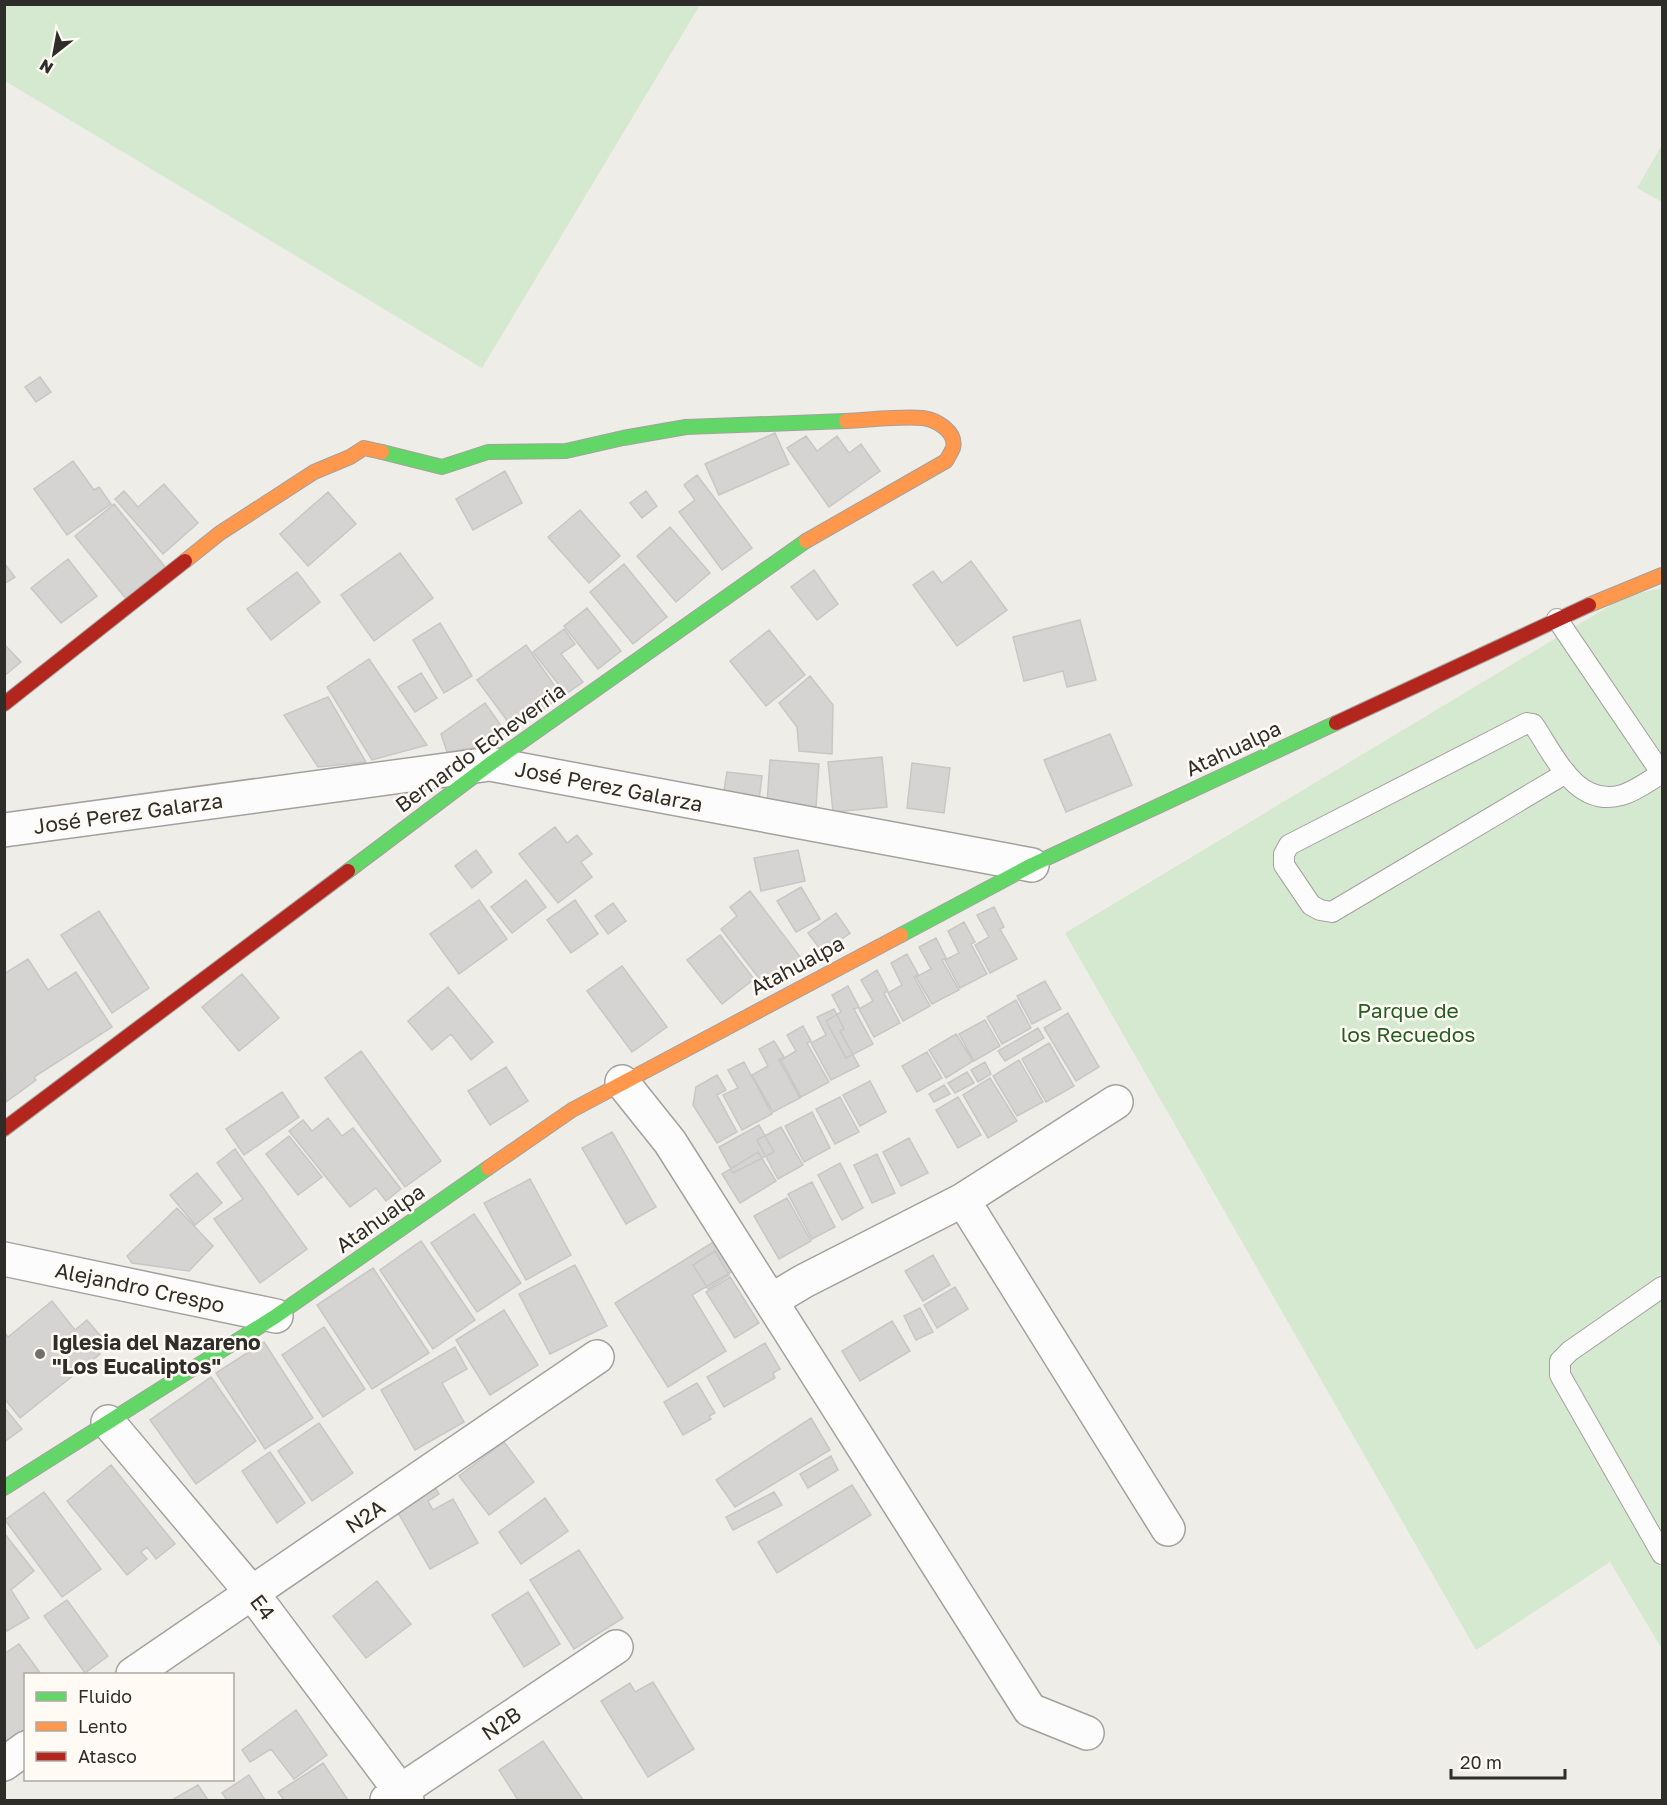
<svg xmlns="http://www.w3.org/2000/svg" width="1667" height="1805" viewBox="0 0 1667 1805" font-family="'Golos Text',sans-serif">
	<rect width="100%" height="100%" fill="#efede8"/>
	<!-- green -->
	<path fill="#d4e9cf" d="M4 5 5 4 700 5 482 368 5 81Z
		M1662 145V202L1637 188Z
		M1662 588V1649L1610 1562 1476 1650 1065 933 1626 596Z"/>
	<!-- building -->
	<path fill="#d5d4d3" stroke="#c8c7c6" stroke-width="1.5" d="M40 377 51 392 36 402 25 387Z
		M775 433 789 464 719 495 705 464Z
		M806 436 817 451 837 436 849 453 861 444 880 471 829 507 787 448Z
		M73 461 94 490 99 487 111 504 67 535 34 489Z
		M505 471 522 503 473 530 456 499Z
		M697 475 752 548 722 570 679 512 695 500 684 485Z
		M164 484 198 523 163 554 115 499 124 491 138 507Z
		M646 491 657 506 642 518 630 503Z
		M328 492 356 524 308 566 280 534Z
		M114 504 166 568 127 600 75 536Z
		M580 510 620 556 589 583 548 537Z
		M670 527 710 573 676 602 637 556Z
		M400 553 433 598 374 641 341 595Z
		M68 559 97 596 61 623 31 588Z
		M971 561 1007 610 957 646 913 585 933 571 942 583Z
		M4 563 15 577 4 584Z
		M624 564 667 617 633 644 590 592Z
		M814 570 838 604 817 620 791 587Z
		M297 572 320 602 271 640 247 609Z
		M587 608 621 651 598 669 564 626Z
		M1080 620 1096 680 1067 687 1063 671 1024 681 1013 637Z
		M440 623 472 676 444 693 413 640Z
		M564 629 575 644 561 654 583 682 566 694 533 652Z
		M769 630 805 675 766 706 730 661Z
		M4 644 21 662 4 676Z
		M526 645 562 696 514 730 477 680Z
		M369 659 427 745 372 760 327 687Z
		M421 673 437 698 415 712 398 687Z
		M810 676 833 705 832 754 799 751 797 727 779 703Z
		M328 697 366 762 318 767 284 715Z
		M485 703 506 733 484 746 447 752 441 734Z
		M1110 734 1132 785 1066 812 1044 760Z
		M882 757 887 807 833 812 828 762Z
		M770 760 819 764 816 807 767 803Z
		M912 763 950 768 944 813 907 808Z
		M727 772 762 776 759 801 723 796Z
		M555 827 567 843 577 835 592 854 581 862 592 877 558 903 519 854Z
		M476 850 492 872 472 888 455 866Z
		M798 850 805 881 761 891 754 858Z
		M526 880 546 907 512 933 491 907Z
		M801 887 820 919 796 932 777 901Z
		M750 891 801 958 765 986 721 929 737 916 730 907Z
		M479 900 507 939 459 974 430 934Z
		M575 900 598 934 571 953 547 920Z
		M613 903 626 921 608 934 595 916Z
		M994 907 1004 927 1000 929 1017 959 990 973 975 945 989 937 977 915Z
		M99 911 149 988 112 1013 61 935Z
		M836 913 850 933 823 953 808 933Z
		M964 922 975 942 971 944 987 974 960 988 945 960 959 953 948 931Z
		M720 935 754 979 722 1004 687 960Z
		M936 938 946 958 942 960 959 990 932 1004 916 977 931 969 919 947Z
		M907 954 918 974 914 977 930 1006 903 1021 888 993 902 985 891 963Z
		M28 959 48 990 76 972 112 1027 34 1077 36 1080 6 1102 4 974Z
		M622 966 667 1027 632 1052 587 991Z
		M877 970 888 991 884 993 900 1023 874 1037 859 1009 873 1001 861 980Z
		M242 974 279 1018 239 1051 202 1007Z
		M1045 981 1061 1009 1032 1024 1017 996Z
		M848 986 859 1007 854 1009 873 1044 846 1058 826 1021 841 1012 832 995Z
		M448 987 493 1042 471 1060 451 1034 432 1050 408 1021Z
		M1016 1000 1031 1028 1002 1044 987 1017Z
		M834 1009 844 1029 840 1031 859 1066 831 1080 811 1043 826 1035 817 1017Z
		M1068 1013 1099 1067 1076 1081 1044 1028Z
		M985 1020 1000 1046 974 1061 959 1034Z
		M803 1026 811 1041 807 1043 829 1082 801 1097 781 1060 796 1051 787 1035Z
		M1038 1028 1044 1038 1005 1061 998 1051Z
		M956 1034 973 1061 946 1078 929 1050Z
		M774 1041 784 1057 779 1060 800 1098 773 1112 752 1075 768 1066 759 1049Z
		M1049 1043 1074 1086 1046 1102 1022 1059Z
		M361 1051 441 1161 405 1187 325 1078Z
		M927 1052 942 1078 917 1092 902 1066Z
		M1019 1060 1043 1102 1017 1116 993 1076Z
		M744 1062 772 1114 742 1130 723 1095 738 1088 728 1070Z
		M985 1062 991 1074 978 1082 971 1070Z
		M506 1067 528 1101 490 1125 468 1091Z
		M967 1072 974 1083 955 1093 948 1083Z
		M717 1075 726 1090 717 1095 737 1132 717 1143 693 1105 696 1087Z
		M990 1078 1017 1121 988 1138 963 1095Z
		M870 1081 886 1112 860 1126 843 1095Z
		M944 1085 950 1094 934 1102 929 1094Z
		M282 1092 299 1117 244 1155 226 1129Z
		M840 1097 859 1132 835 1144 816 1109Z
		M958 1097 981 1135 958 1148 936 1110Z
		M812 1112 830 1148 804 1162 785 1126Z
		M328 1118 342 1136 353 1128 401 1189 386 1201 376 1188 350 1207 289 1131 303 1120 312 1131Z
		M759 1125 774 1152 733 1173 719 1147Z
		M781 1127 803 1165 778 1179 757 1140Z
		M612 1132 656 1207 626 1224 582 1148Z
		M289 1136 322 1177 298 1195 266 1154Z
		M909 1138 928 1173 901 1186 883 1152Z
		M235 1149 307 1249 260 1283 214 1219 243 1199 217 1163Z
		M758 1152 776 1181 740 1203 722 1174Z
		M877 1154 895 1193 872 1203 854 1165Z
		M840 1163 863 1208 842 1220 818 1175Z
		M197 1173 222 1203 195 1225 170 1195Z
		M530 1179 571 1255 526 1280 484 1203Z
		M812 1182 835 1227 812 1239 788 1194Z
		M787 1198 811 1241 779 1259 754 1216Z
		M177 1208 213 1246 189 1271 132 1263 127 1256Z
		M474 1214 521 1283 477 1312 431 1243Z
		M421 1241 475 1320 433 1349 380 1270Z
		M715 1241 733 1271 692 1295 726 1351 668 1387 615 1303Z
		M715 1251 729 1275 708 1289 693 1265Z
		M933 1255 950 1285 923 1301 905 1271Z
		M575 1265 607 1326 550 1354 519 1294Z
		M373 1268 429 1353 372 1389 317 1305Z
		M730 1277 759 1323 735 1338 706 1292Z
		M955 1287 968 1309 937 1328 924 1305Z
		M52 1301 75 1330 87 1320 103 1339 94 1346 100 1354 20 1418 4 1398V1332L8 1337Z
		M920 1308 933 1332 916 1340 904 1316Z
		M504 1310 538 1365 490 1395 456 1340Z
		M892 1321 910 1351 860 1381 842 1351Z
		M324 1327 365 1389 323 1417 282 1355Z
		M264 1342 313 1418 265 1449 216 1373Z
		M765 1343 780 1369 773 1373 775 1378 724 1407 707 1377Z
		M455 1347 467 1369 442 1383 464 1422 415 1450 381 1390Z
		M211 1377 256 1441 196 1484 150 1420Z
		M697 1383 715 1413 709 1416 711 1419 683 1435 664 1402Z
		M4 1407 22 1429 4 1442Z
		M811 1418 830 1450 735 1507 716 1480Z
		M319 1423 353 1473 312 1501 278 1451Z
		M504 1442 534 1482 489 1515 459 1476Z
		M270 1452 305 1503 277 1523 242 1471Z
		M831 1456 838 1470 808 1488 800 1474Z
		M111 1465 175 1544 156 1559 147 1547 141 1552 147 1559 127 1575 67 1501Z
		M852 1485 871 1515 777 1573 758 1542Z
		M435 1487 439 1494 428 1501 433 1510 453 1499 478 1543 430 1569 396 1509Z
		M44 1492 101 1569 62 1597 5 1520Z
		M774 1492 782 1505 733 1530 726 1517Z
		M545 1498 568 1531 521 1564 499 1532Z
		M4 1533 34 1571 11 1590 29 1618 7 1631 4 1627Z
		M579 1550 623 1618 574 1649 530 1580Z
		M377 1581 411 1624 366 1658 333 1616Z
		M528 1592 560 1644 524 1667 492 1615Z
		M67 1600 108 1656 85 1673 44 1616Z
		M19 1644 41 1674H26V1728L5 1743 4 1654Z
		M653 1682 694 1749 648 1777 601 1701 630 1683 635 1692Z
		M296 1710 327 1755 294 1779 271 1749 250 1762 242 1750Z
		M543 1741 583 1800H518L499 1770Z
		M323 1763 348 1800H284L278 1792Z
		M249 1775 265 1800H227L222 1793Z
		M198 1785 208 1800H172Z"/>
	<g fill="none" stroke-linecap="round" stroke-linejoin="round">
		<!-- lane casing -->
		<g stroke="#a3a19e" stroke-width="22">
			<path id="lane" d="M1557 619 1662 774
				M1566 773 1332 912 1320 910 1311 905 1284 865V854L1289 845 1527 723 1533 724C1555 756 1576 808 1622 795 1636 791 1650 780 1662 773
				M1662 1287 1570 1351 1560 1361V1375L1662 1554"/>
		</g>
		<!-- street casing -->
		<g stroke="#a3a19e" stroke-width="36">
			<path id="street" d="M4 830 490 764 1032 865
				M622 1082 670 1142 1030 1710 1087 1733
				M963 1200 1168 1529
				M4 1259 276 1316
				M772 1300 804 1281 963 1200 1116 1102
				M108 1422 252 1593 407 1800
				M133 1674 597 1357
				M4 1764 26 1748
				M387 1800 616 1647"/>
		</g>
		<!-- fast casing -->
		<g stroke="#a3a19e" stroke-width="16">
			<path id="fast" d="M382 452 442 467 488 452 566 451 623 438 686 427 846 421
				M348 871 490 764 806 541
				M901 935 1032 865 1336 723
				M4 1488 276 1316 488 1168"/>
		</g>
		<!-- slow casing -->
		<g stroke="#a3a19e" stroke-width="16">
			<path id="slow" d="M806 541 946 461C948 457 951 453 953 448 957 432 937 420 923 418 900 416 869 420 846 421
				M185 561 220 533 314 472 350 457 364 448 382 452
				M1589 605 1662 575
				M488 1168 572 1110 901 935"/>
		</g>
		<!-- jam casing -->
		<g stroke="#a3a19e" stroke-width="16">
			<path id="jam" d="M4 704 185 561
				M1336 723 1589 605
				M4 1129 348 871"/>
		</g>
		<!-- lane -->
		<use href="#lane" stroke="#fdfcfc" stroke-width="20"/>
		<!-- street -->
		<use href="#street" stroke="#fdfcfc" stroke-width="33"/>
		<!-- fast -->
		<use href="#fast" stroke="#63d668" stroke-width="14"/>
		<!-- slow -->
		<use href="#slow" stroke="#ff974d" stroke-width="14"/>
		<!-- jam -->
		<use href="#jam" stroke="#b3261e" stroke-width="14"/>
	</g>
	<!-- markers -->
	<circle fill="#72706c" stroke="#fffbf4" stroke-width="2" cx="40" cy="1354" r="6"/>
	<g text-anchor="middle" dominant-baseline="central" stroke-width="5" stroke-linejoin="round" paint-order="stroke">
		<!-- street labels -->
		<g font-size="21" fill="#2f2d2a" stroke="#fffbf4">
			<text transform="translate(480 747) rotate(-36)">Bernardo Echeverria</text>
			<text transform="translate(1233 748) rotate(-25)">Atahualpa</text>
			<text transform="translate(609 786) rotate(11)">José Perez Galarza</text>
			<text transform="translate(128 813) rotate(-8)">José Perez Galarza</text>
			<text transform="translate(797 965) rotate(-28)">Atahualpa</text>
			<text transform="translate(380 1218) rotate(-35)">Atahualpa</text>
			<text transform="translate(140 1287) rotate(12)">Alejandro Crespo</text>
			<text transform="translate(365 1516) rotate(-34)">N2A</text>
			<text transform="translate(263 1607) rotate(53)">E4</text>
			<text transform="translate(501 1723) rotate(-34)">N2B</text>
		</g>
		<!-- park labels -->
		<g font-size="21" fill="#255d22" stroke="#fffbf4">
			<text x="1408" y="1010">Parque de<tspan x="1408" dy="24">los Recuedos</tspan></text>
		</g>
		<!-- poi labels -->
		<g font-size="21" font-weight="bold" fill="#2f2d2a" stroke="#fffbf4" text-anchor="start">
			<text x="52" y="1342">Iglesia del Nazareno<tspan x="52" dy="24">"Los Eucaliptos"</tspan></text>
		</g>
	</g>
	<!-- border -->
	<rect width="1667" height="1805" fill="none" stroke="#2f2d2a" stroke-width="12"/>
	<!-- legend -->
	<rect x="24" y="1673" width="210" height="108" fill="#fffbf4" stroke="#aca9a3" stroke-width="1.5"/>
	<rect x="36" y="1692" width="30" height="9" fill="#63d668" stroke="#aca9a3" stroke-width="1.5"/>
	<text x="78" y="1703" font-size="18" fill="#2f2d2a">Fluido</text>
	<rect x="36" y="1722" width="30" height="9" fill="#ff974d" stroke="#aca9a3" stroke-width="1.5"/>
	<text x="78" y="1733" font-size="18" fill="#2f2d2a">Lento</text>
	<rect x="36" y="1752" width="30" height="9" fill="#b3261e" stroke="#aca9a3" stroke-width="1.5"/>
	<text x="78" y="1763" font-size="18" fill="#2f2d2a">Atasco</text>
	<!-- north arrow -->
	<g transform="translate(54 54) rotate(211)" stroke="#fffbf4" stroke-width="4.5" paint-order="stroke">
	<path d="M0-4.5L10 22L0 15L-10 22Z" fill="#2f2d2a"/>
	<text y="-9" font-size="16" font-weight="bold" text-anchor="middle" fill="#2f2d2a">N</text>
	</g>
	<!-- scale -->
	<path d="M1451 1769v9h114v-9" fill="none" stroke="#2f2d2a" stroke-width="3"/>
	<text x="1460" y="1769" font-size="18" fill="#2f2d2a" stroke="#fffbf4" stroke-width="4.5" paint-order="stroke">20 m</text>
</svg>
